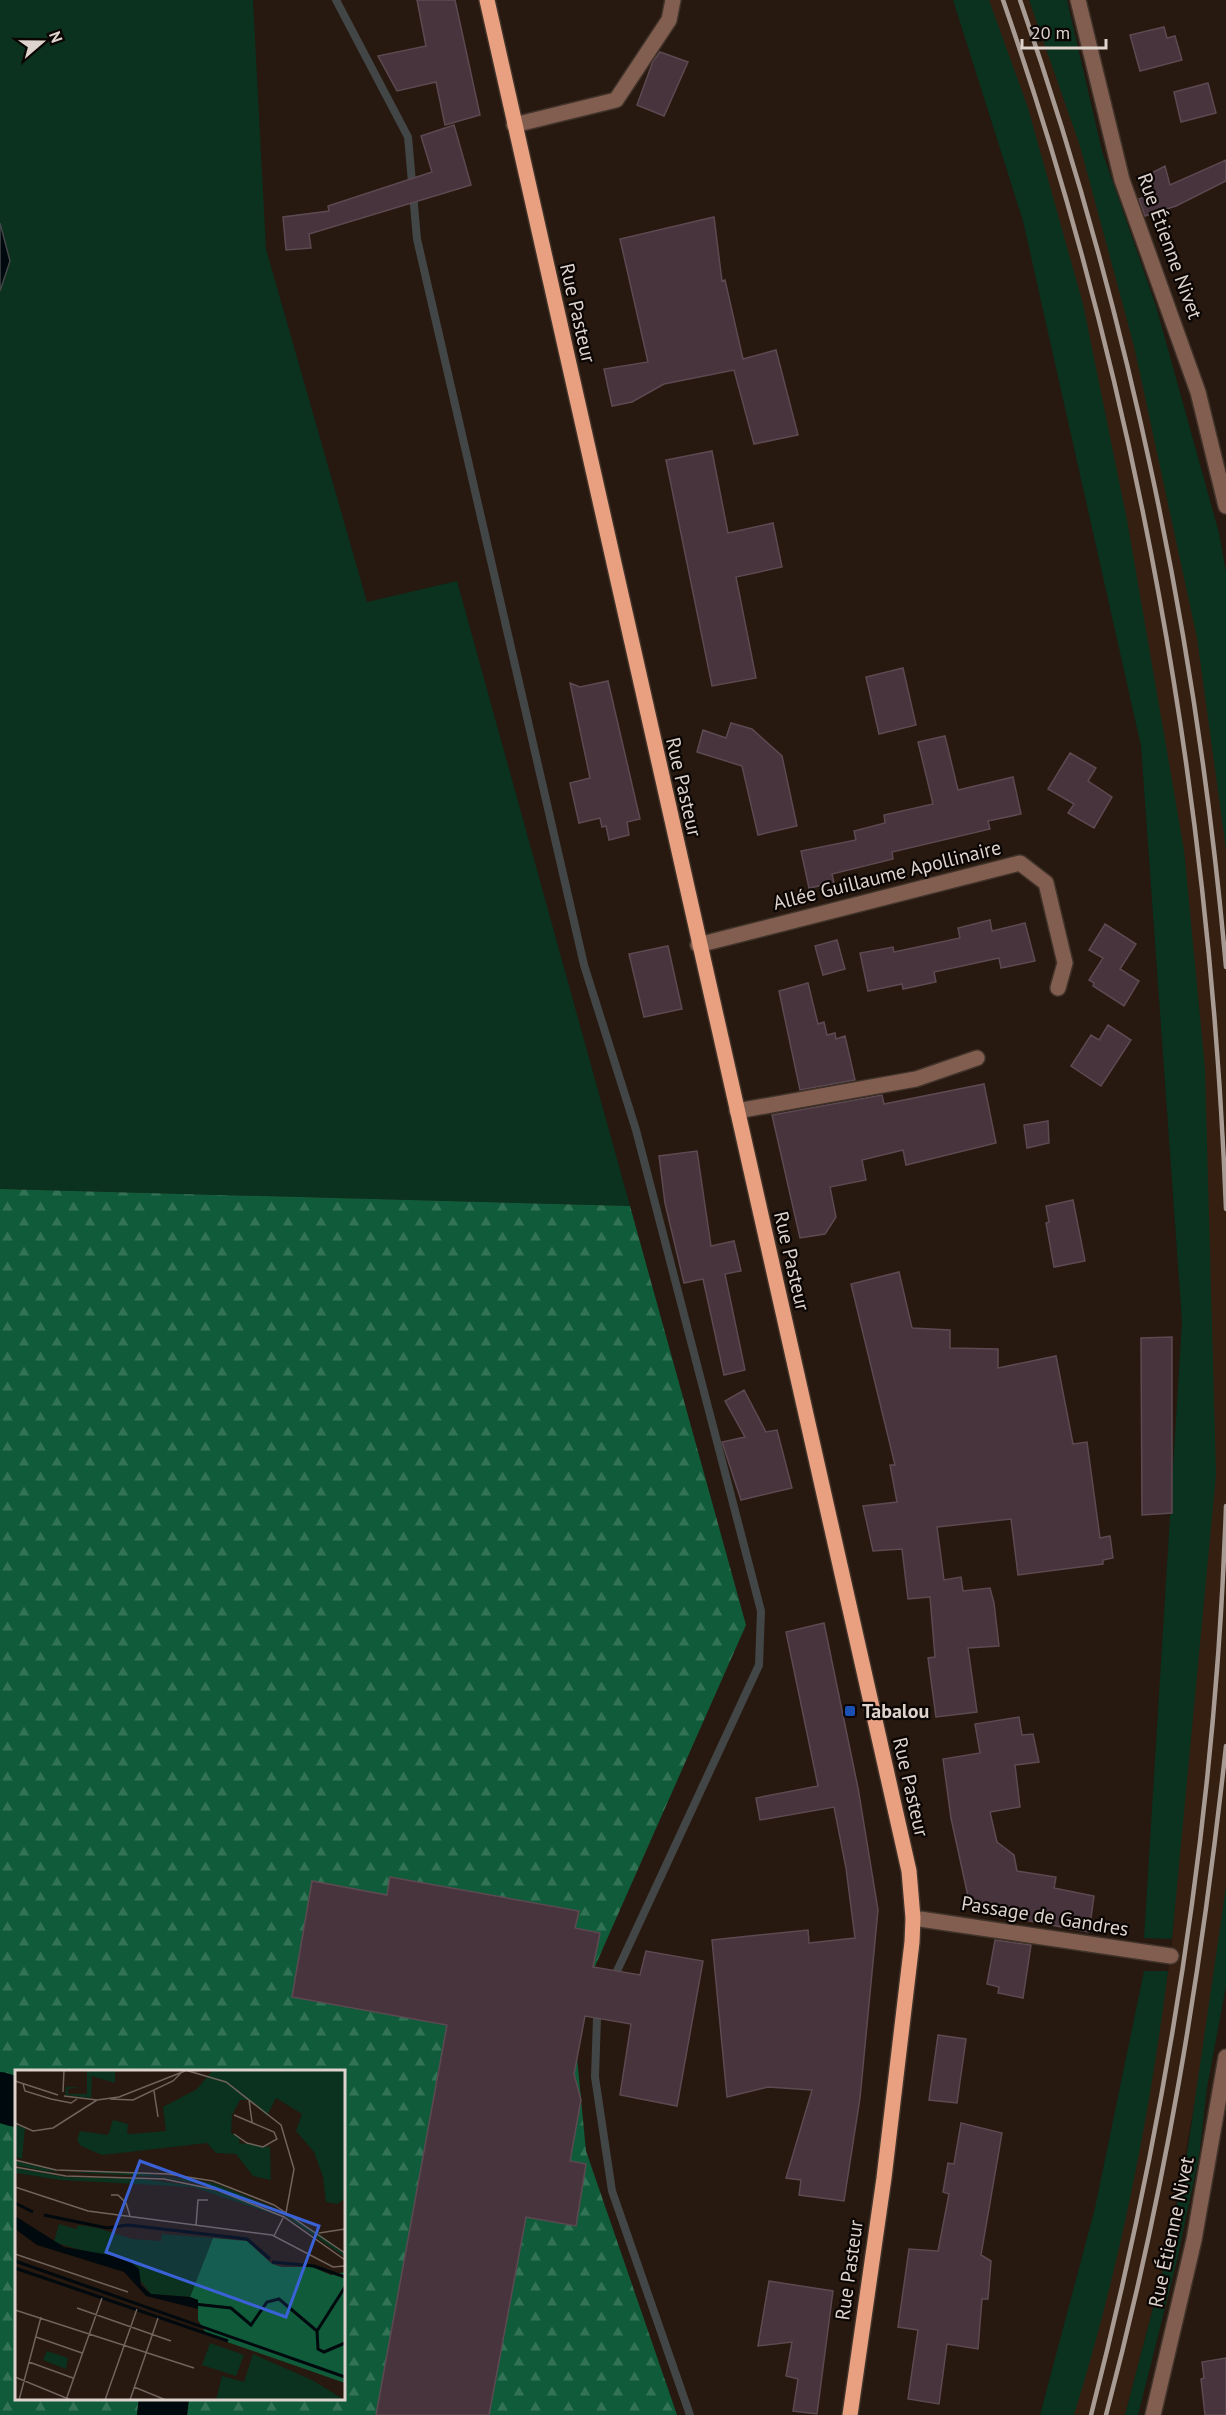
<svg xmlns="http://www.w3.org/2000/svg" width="1226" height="2415" viewBox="0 0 1226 2415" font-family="'PT Sans',sans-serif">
	<defs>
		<pattern id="forest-firs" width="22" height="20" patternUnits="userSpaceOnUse" patternTransform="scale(1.5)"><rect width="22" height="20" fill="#105c3a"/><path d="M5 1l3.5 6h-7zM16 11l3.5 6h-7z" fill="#327255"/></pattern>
	</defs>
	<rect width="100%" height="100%" fill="#27190f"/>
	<!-- built -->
	<path fill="#341f11" d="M967 0H1043L1134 281 1226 731V1934L1165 2262 1125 2415H1067L1133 2159 1171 1956 1183 1787 1192 1518 1156 746 1102 477Z"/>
	<!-- grass -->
	<path fill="#0b311f" d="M0 0H253L266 249 367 602 457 581 630 1206 0 1189V291L10 261 0 223Z
		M953 0H989L1028 108 1083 304 1127 520 1184 850 1205 1069 1216 1475 1172 1939 1144 1938 1182 1322 1141 746 1023 221Z
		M1029 0H1067L1102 151 1156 306 1219 533 1226 572V849L1197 638 1134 346 1080 146Z
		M1226 1887V1986L1207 2088 1199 2157 1176 2265 1138 2415H1125L1165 2262 1187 2154Z
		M1144 1971H1168C1149 2121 1119 2270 1074 2415H1040L1095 2208Z"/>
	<!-- forest -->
	<path fill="url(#forest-firs)" fill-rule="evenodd" d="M0 1189 630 1206 746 1625 573 2016 586 2151 677 2415H0ZM16 2072H344V2398H16Z"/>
	<!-- water -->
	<path fill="#00090d" stroke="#434647" stroke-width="1.5" d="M0 223 10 261 0 291Z"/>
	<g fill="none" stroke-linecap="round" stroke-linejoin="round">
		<!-- stream -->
		<path stroke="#434647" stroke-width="8" d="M336 0 408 137 417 239 584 965 636 1130 761 1611 759 1665 617 1971
			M597 2018 595 2077 612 2191 690 2415"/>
		<!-- river -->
		<path stroke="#00090d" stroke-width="50" d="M0 2097 16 2102
			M162 2415 164 2398"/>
	</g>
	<!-- building -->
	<path fill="#47343d" stroke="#5d4952" stroke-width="1.5" d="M417 0H455L480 115 445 125 436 82 397 91 378 56 426 46Z
		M1164 27 1167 38 1175 36 1182 60 1140 71 1130 35Z
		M660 52 688 62 664 116 637 105 653 61Z
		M1208 83 1216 113 1181 122 1174 92Z
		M454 125 471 185 309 234 311 248 286 250 283 217 329 211 328 206 432 172 421 136Z
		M1226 160V181L1176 206 1145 216 1139 199 1147 196 1142 178 1165 166 1170 185Z
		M714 217 722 281 725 280 743 359 776 350 798 435 754 444 734 370 664 384 632 402 612 406 604 369 648 362 620 239Z
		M712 451 728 533 773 523 782 567 736 577 756 678 712 686 666 460Z
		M903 668 916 725 879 734 866 677Z
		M608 681 640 819 627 822 629 835 609 840 606 826 602 827 600 818 579 823 570 783 590 778 570 683 580 687Z
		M731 723 752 729 782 756 797 826 758 835 742 766 697 752 703 730 726 738Z
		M945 736 958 790 1013 777 1021 814 988 821 990 829 892 852 893 859 832 874 834 883 809 888 801 851 856 840 854 831 885 823 884 815 933 804 918 742Z
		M1070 753 1096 768 1088 781 1112 797 1094 828 1068 813 1074 804 1048 789Z
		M990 920 992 931 1025 923 1035 961 1001 968 999 958 934 972 936 982 903 989 902 984 868 991 860 953 893 947 894 952 960 938 958 928Z
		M1105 924 1136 944 1120 969 1139 981 1124 1006 1093 986 1094 983 1089 980 1103 958 1089 950Z
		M837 940 845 969 823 975 815 946Z
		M668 946 682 1009 644 1017 629 954Z
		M808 983 818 1024 824 1022 827 1035 835 1033 836 1039 845 1036 855 1080 800 1090 779 991Z
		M1108 1025 1131 1040 1101 1086 1071 1066 1091 1035 1099 1040Z
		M984 1084 996 1143 906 1165 903 1150 862 1160 866 1180 830 1187 836 1217 825 1234 800 1238 772 1115 882 1095 884 1104Z
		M1048 1121 1049 1143 1027 1148 1024 1125Z
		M697 1151 711 1246 734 1241 741 1271 725 1274 745 1370 724 1375 703 1279 684 1283 665 1203 659 1156Z
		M1073 1200 1085 1261 1054 1267 1046 1223 1049 1222 1046 1206Z
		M899 1272 912 1328 950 1330V1348L998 1349V1368L1056 1356 1073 1444 1087 1442 1100 1538 1110 1536 1113 1558 1103 1560V1564L1018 1575 1011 1519 937 1527 944 1580 961 1577 963 1591 990 1588 994 1603 999 1646 968 1648 977 1712 936 1717 928 1658 935 1657 930 1597 908 1599 902 1549 873 1551 863 1506 897 1502 890 1465H895L851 1284Z
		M1172 1337V1513L1142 1515 1141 1338Z
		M744 1390 766 1432 777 1430 792 1488 741 1500 722 1442 745 1437 725 1401Z
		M824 1623 858 1788 878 1910 860 2098 844 2201 799 2195 801 2180 786 2178 812 2090 768 2087 727 2097 712 1940 808 1930 809 1943 855 1938 846 1868 834 1807 760 1820 756 1798 818 1786 786 1632Z
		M1019 1717 1022 1735 1033 1734 1039 1762 1015 1765 1020 1807 990 1812 997 1842 1014 1855 1017 1871 1056 1877 1054 1888 1094 1896 1089 1932 971 1910 951 1818 943 1759 980 1753 975 1724Z
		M390 1877 579 1911 575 1928 600 1933 593 1967 640 1975 646 1951 703 1961 677 2106 620 2095 631 2024 585 2016 574 2074 581 2100 570 2161 586 2164 576 2226 526 2217 489 2415H376L447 2025 292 1997 312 1881 387 1895Z
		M995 1940 1031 1945 1023 1998 998 1993 999 1987 987 1984Z
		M938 2035 966 2039 957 2103 929 2100Z
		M961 2123 1002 2133 981 2255 991 2261 988 2299H982L978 2349 947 2344 939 2404 908 2399 918 2330 898 2327 909 2249 938 2251 949 2194 943 2192 948 2163 954 2164Z
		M769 2281 833 2291 817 2414 793 2411 798 2379 786 2376 792 2342 758 2346Z
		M1226 2358V2415H1205L1201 2379 1204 2378 1202 2362Z"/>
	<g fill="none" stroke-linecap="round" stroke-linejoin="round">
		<!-- minor casing -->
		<g stroke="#41332a" stroke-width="18">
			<path id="minor" d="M1078 0 1122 180 1198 392 1226 506
				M514 125 616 100 669 20 673 0
				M698 945 1020 863 1046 883 1065 963 1058 988
				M737 1111 916 1079 977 1058
				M913 1918 1171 1956
				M1153 2415 1194 2240 1226 2057"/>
		</g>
		<!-- major casing -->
		<g stroke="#41332a" stroke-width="18">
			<path id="major" d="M487 0 909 1871 913 1918 912 1942 884 2178 850 2415"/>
		</g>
		<!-- minor -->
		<use href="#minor" stroke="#815e4f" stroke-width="15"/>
		<!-- major -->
		<use href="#major" stroke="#e8a080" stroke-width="15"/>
		<!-- rail -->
		<path stroke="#a79b94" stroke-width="4.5" d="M1003 0C1138 389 1210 798 1226 1209
			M1020 0C1128 311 1197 639 1226 967
			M1091 2415C1167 2118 1216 1814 1226 1506
			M1106 2415C1165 2192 1201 1975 1226 1746"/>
	</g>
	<!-- markers -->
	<rect fill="#1a4fb4" stroke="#0b0603" stroke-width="2" x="844" y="1705" width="12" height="12" rx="3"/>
	<g text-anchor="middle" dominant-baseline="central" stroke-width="4.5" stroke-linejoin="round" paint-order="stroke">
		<!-- street labels -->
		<g font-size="20" fill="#ded3cd" stroke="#0b0603">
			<text transform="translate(1170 246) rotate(70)">Rue Étienne Nivet</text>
			<text transform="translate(578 313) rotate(77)">Rue Pasteur</text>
			<text transform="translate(684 787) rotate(77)">Rue Pasteur</text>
			<text transform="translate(887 875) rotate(-14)">Allée Guillaume Apollinaire</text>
			<text transform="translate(792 1261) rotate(77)">Rue Pasteur</text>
			<text transform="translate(911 1787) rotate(77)">Rue Pasteur</text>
			<text transform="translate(1045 1916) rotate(9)">Passage de Gandres</text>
			<text transform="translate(1171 2232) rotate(-78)">Rue Étienne Nivet</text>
			<text transform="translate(849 2270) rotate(-82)">Rue Pasteur</text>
		</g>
		<!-- poi labels -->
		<g font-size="20" font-weight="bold" fill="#ded3cd" stroke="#0b0603" text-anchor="start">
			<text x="862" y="1711">Tabalou</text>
		</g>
	</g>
	<!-- overview -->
	<g transform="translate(15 2070)">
		<rect width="330" height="330" fill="#27190f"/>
		<path d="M0 91 45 102H114L199 113 260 138 307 166 330 184V187L265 142 195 116 148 107 30 101 0 95ZM0 98 50 107 127 109 187 117 234 132 267 147 178 117 46 110 1 103ZM44 154 61 159 63 155 83 158 117 169 146 171 147 164 198 168 175 227 136 224 123 208 88 187 39 172ZM195 273 229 285 221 306 187 295ZM32 281 53 288 51 299 28 290ZM238 284 297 310 330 330H201L207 306 229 312Z" fill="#0b311f"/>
		<path d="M198 168 232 171 257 194 267 197H297L316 205 330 202V313L192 265 183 250V230L175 227Z" fill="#105c3a"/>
		<path d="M0 55 10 58 7 89 0 87Z" fill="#0b311f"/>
		<path d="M72 0H100V13L77 6 76 28 50 25 51 17H65L53 19V24H72Z" fill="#0b311f"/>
		<path d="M198 0H330V129L322 134 311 132 308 107 299 82 281 61 287 44 261 28 252 46 235 30H225L217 45 216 63 225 67 224 73 255 77 256 110 238 106 221 84 201 83 192 73 87 85 66 76 62 70 65 61 93 65 98 50 113 54 112 63 116 64 151 61 148 37 182 19Z" fill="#0b311f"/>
		<path d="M0 146 49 177 111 188 124 199 126 215 136 224 175 227 183 230V239L131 226 109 202 22 175 0 159Z" fill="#00090d"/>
		<path fill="none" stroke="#00090d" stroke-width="3" d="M0 133 18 142M29 145 92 158 113 155 232 169 255 189M0 191 330 307M257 192 299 196 330 207M0 198 213 271M179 234 216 238 236 255 252 232 264 229 302 261 303 279 309 282 330 273M302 261 330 217"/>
		<path fill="none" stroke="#70635b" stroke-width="1.5" d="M170 0 211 12 266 55 279 99 271 143M0 11 43 25M8 14 10 21 36 29 56 33 62 29M139 21 143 47M48 22 49 0M49 26 82 30 104 27 170 1M95 29 118 30 158 11 166 3M234 30 237 52M219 45 259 62 262 69 248 77 232 73 219 64M0 53 18 61 38 58 82 30M0 90 41 100 153 104 198 111 259 135 330 183M0 97 51 106 149 109 202 120 269 147 330 190M0 117 73 141 257 165 318 197 330 196M96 125H103L111 133 115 146M181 155 183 130H193M304 163 330 159M259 166 268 148M0 184 113 222M62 238 156 271M0 240 179 298M21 267 67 283M14 292 58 308M0 307 56 330M119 317 151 330M4 330 26 247M51 330 87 228M90 330 122 239M115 330 143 248"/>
		<path fill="#3a62d6" fill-opacity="0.15" stroke="#3a62d6" stroke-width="3" d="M125 91 304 156 271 247 91 182Z"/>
		<rect width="330" height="330" fill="none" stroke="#ded3cd" stroke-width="3"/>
	</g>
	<!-- north arrow -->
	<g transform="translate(42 42) rotate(70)" stroke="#0b0603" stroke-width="4.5" paint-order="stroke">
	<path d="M0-4.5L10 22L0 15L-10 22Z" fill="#ded3cd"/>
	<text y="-9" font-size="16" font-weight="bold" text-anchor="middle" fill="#ded3cd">N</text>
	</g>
	<!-- scale -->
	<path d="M1022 39v9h84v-9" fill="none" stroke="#ded3cd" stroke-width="3"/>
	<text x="1031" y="39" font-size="18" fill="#ded3cd" stroke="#0b0603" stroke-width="4.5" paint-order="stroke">20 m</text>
</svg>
